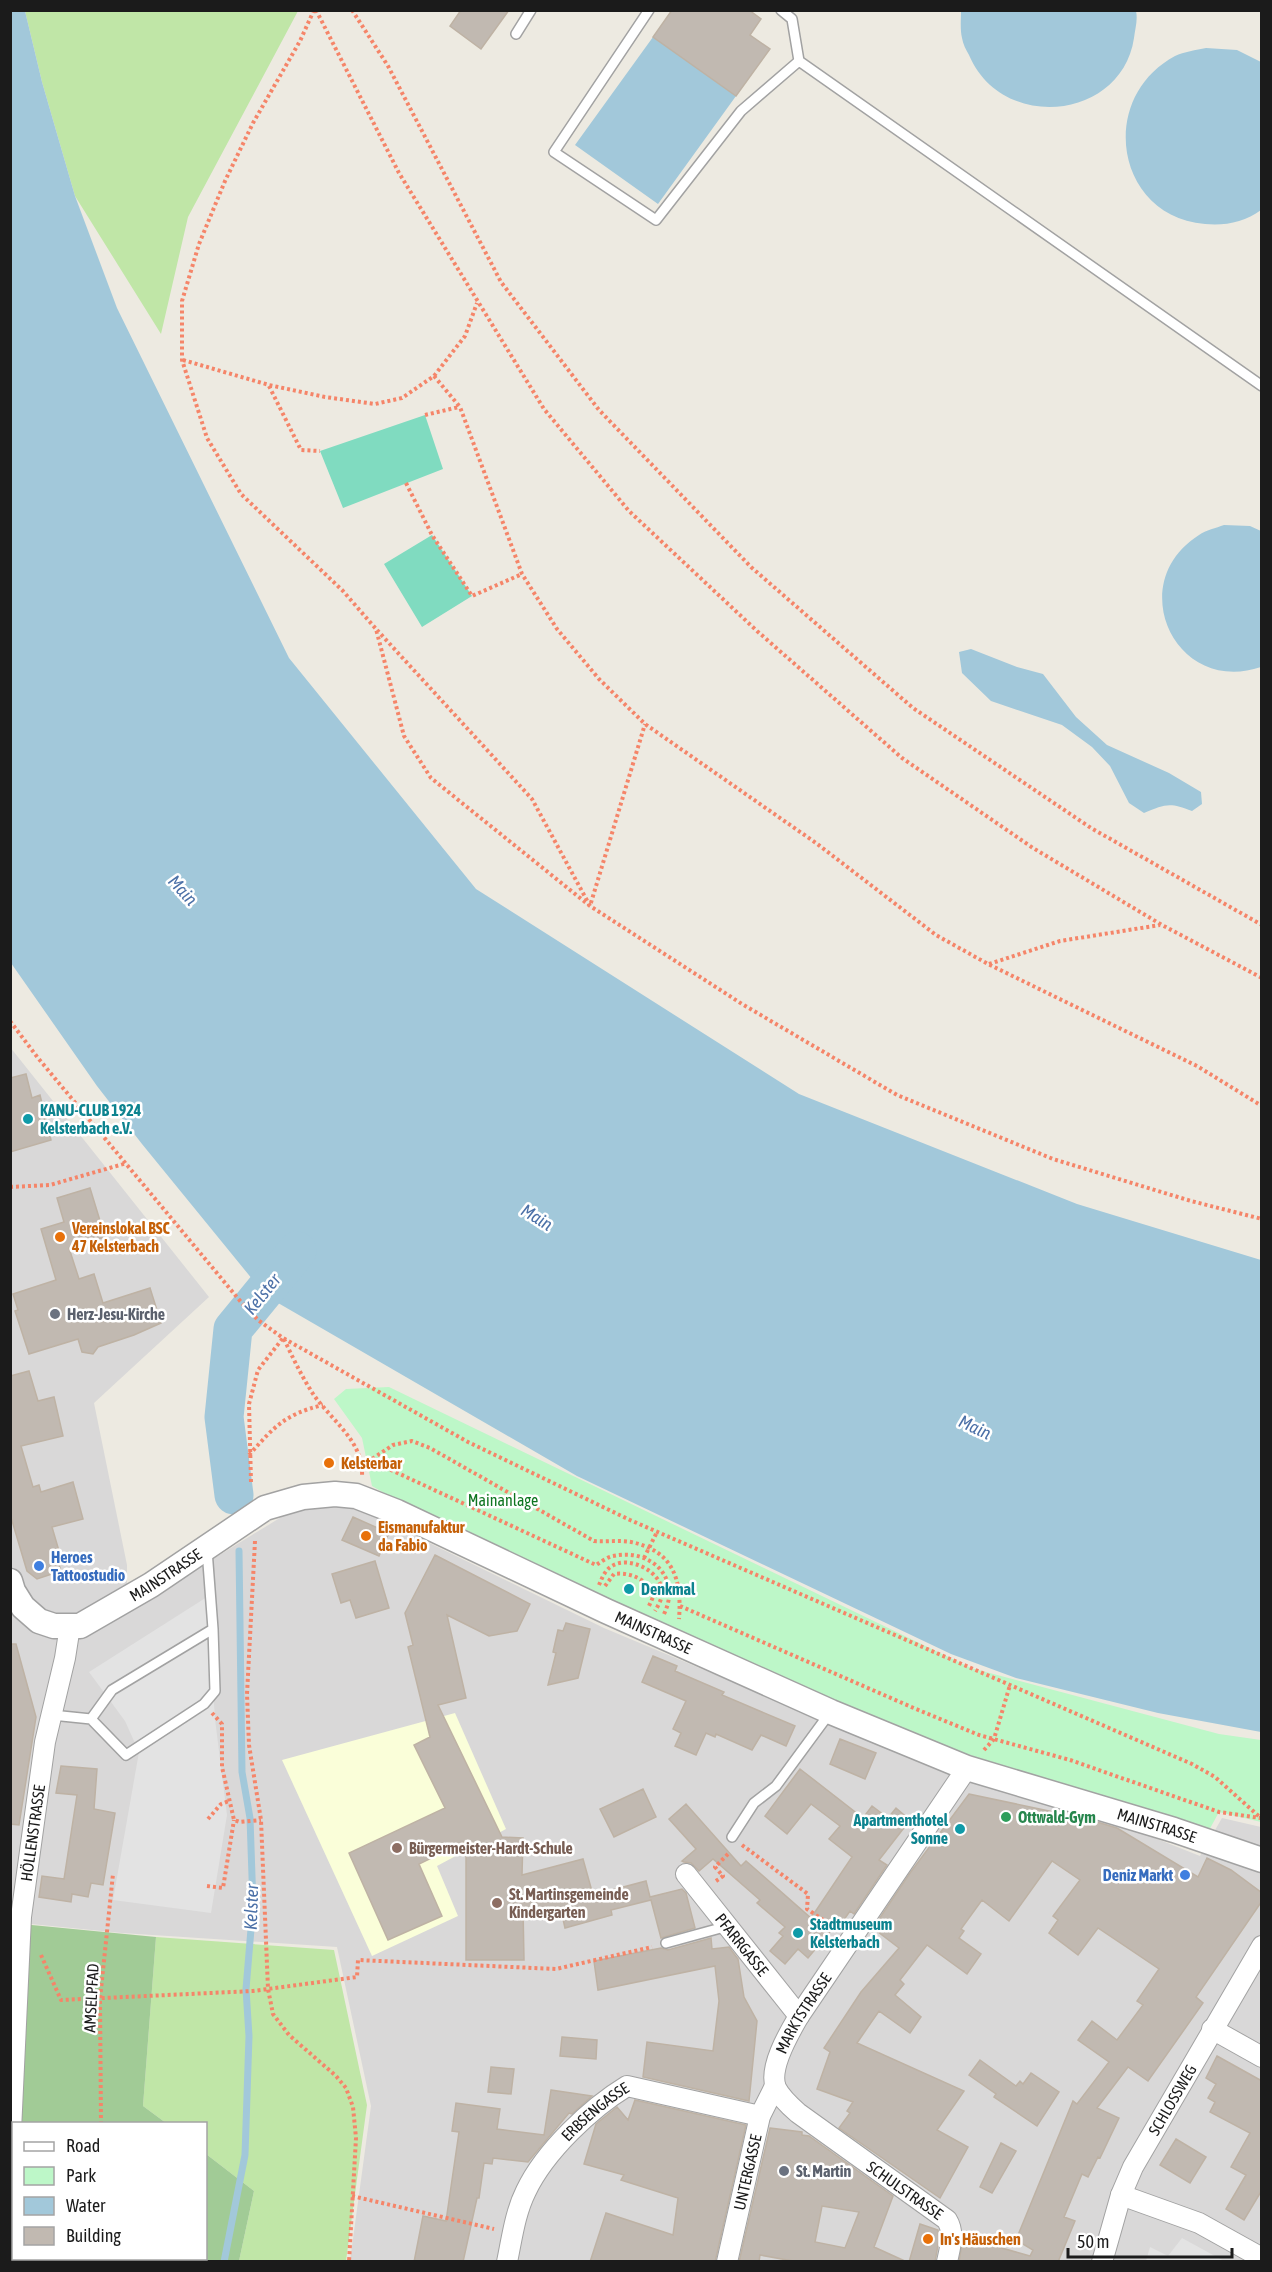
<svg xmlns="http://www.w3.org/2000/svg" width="1272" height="2272" viewBox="0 0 1272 2272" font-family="'Asap Condensed',sans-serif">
	<rect width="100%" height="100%" fill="#edeae1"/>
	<!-- residential -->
	<path fill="#d9d8d8" d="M10 1047 209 1297 94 1403 127 1565V1612L296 1508 342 1505 380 1519 604 1628 938 1768 1112 1821 1200 1856 1222 1818 1261 1827V2261H350L371 2106 337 1947 122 1933 11 1922Z"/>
	<!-- education -->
	<path fill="#fafed9" d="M455 1713 506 1829 437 1866 458 1916 372 1956 282 1760Z"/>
	<!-- grass -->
	<path fill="#c0e6a7" d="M25 11H298L188 217 161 334 75 196 42 82Z
		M156 1937 334 1950 367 2105 346 2261H239L254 2191 206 2154V2124L166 2123 143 2106Z"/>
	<!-- forest -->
	<path fill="#a1cb96" d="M11 1923 156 1937 143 2106 166 2123 14 2124V2258H206V2154L254 2191 239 2261 11 2262Z"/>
	<!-- park -->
	<path fill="#bdf7c8" d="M389 1387 971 1668 1219 1734 1261 1740V1822L1219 1812 1207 1834 829 1708 476 1546 372 1486 362 1438 334 1399 346 1389Z"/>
	<!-- pitch -->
	<path fill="#80dbc0" d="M425 415 443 469 343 508 320 451Z
		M432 535 472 596 422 627 384 564Z"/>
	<!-- parking -->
	<path fill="#e3e3e3" d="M207 1597 215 1719 227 1815 211 1913 113 1900 139 1752 125 1721 89 1672Z
		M1182 2238 1224 2261H1146L1150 2247 1168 2256Z"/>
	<!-- water -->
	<path fill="#a2c8da" d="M10 11H25L42 82 75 196 117 308 289 658 476 889 799 1094 1077 1204 1261 1260V1732L1158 1713 1016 1678 951 1654 577 1476 266 1296 142 1144 97 1086 11 963Z
		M1136 11C1138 20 1135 29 1134 38 1122 120 1002 133 969 55 966 50 963 44 962 38 960 30 961 19 961 11Z
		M653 37 736 96 658 204 575 145Z
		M1206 48 1237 50 1261 62V210C1245 222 1225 226 1205 224 1115 216 1097 98 1175 56 1184 52 1196 50 1206 48Z
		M1224 525 1250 526 1261 531V667C1175 696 1123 583 1199 535 1206 530 1216 528 1224 525Z
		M971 649 1017 667 1043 674 1076 717 1107 745 1169 773 1201 792 1202 804 1192 811C1170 802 1165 804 1144 813L1129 803 1110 766 1092 747 1062 725 991 701 962 673 959 652Z"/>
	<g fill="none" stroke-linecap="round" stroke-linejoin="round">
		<!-- stream -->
		<path stroke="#a2c8da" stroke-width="7" d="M224 2262 245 2155 249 2036 246 1989 253 1905 250 1818 242 1772 239 1551"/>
		<!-- river -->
		<path stroke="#a2c8da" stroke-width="39" d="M234 1495 224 1417 233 1329 297 1251"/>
	</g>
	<!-- building -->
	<path fill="#c1b9b1" stroke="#beb2a4" stroke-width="1.5" fill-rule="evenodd" d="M461 10H509L481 49 450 26Z
		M672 10H749L761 19 750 35 770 49 736 96 653 37Z
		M26 1074 32 1098 40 1095 51 1140 10 1152V1078Z
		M90 1188 105 1237 69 1248 79 1279 94 1274 103 1303 150 1288 161 1323 134 1335 98 1347 93 1354 82 1352 78 1339 29 1354 15 1311 18 1310 13 1294 56 1280 41 1229 64 1222 57 1198Z
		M29 1371 38 1401 54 1397 63 1436 21 1446 33 1487 39 1485 41 1492 73 1482 83 1519 52 1527 59 1551 55 1552 61 1571 37 1579 27 1571 10 1514V1376Z
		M353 1517 389 1533 379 1556 342 1540Z
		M435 1555 530 1604 517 1631 489 1636 447 1615 466 1698 438 1705 502 1837 523 1838 522 1875 583 1859 593 1895 646 1881 650 1897 682 1889 686 1893 695 1928 661 1938 651 1900 611 1910 612 1915 565 1928 561 1910 523 1908 524 1960H466V1841L419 1864 442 1916 388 1940 349 1853 445 1808 414 1745 430 1737 408 1647 413 1645 405 1613Z
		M375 1561 389 1608 356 1618 350 1600 341 1603 332 1574Z
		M566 1623 590 1629 578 1678 548 1685 556 1653 553 1652 558 1630 563 1631Z
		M10 1644H16L36 1717 19 1825 10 1824Z
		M653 1656 677 1666 675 1671 724 1692 722 1695 795 1726 786 1746 761 1735 752 1750 716 1734 715 1737 706 1733 696 1755 675 1746 681 1733 673 1729 686 1701 642 1682Z
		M840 1739 876 1753 865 1779 830 1764Z
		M61 1766 97 1769 94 1809 115 1813 103 1885 91 1883 88 1897 72 1894 71 1902 39 1897 42 1876 64 1879 77 1795 56 1793Z
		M800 1769 863 1818 872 1806 888 1818 896 1808 910 1820 879 1860 887 1865 854 1914 850 1911 841 1924 838 1922 808 1958 798 1949 785 1964 770 1951 783 1936 779 1933 785 1927 757 1903 760 1900 713 1859 699 1871 691 1863 684 1862 682 1861 696 1849 669 1819 686 1804 741 1866 746 1861 811 1918 852 1857 829 1839 840 1826 811 1804 787 1834 765 1816Z
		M643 1789 656 1817 614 1837 600 1809Z
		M969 1794 1087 1819 1117 1828 1198 1877 1207 1858 1231 1870 1262 1893V1901L1196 1997 1203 2003 1148 2081 1128 2067 1097 2108 1119 2118 1100 2158 1098 2157 1088 2177 1082 2174 1064 2217 1075 2221 1058 2262H959L963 2237 1030 2256 1033 2250 1016 2240 1073 2101 1077 2104 1109 2062 1078 2040 1092 2021 1117 2040 1143 2005 1137 2001 1159 1969 1098 1928 1078 1955 1049 1933 1058 1920 1053 1916 1080 1880 1052 1861 1009 1921 982 1900 961 1929 964 1931 959 1938 981 1954 967 1974 927 1945 900 1980 904 1984 895 1995 921 2017 910 2033 879 2011 857 2043 964 2091 937 2130 968 2147 940 2198 839 2128 850 2113 847 2111 853 2102 817 2089 830 2052 824 2048 861 1992 899 1948 873 1928 910 1873Z
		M711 1938 712 1949 729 1947 738 1959 744 1997 757 2021 749 2101 643 2077 647 2042 713 2051 719 2001 715 1966 598 1990 594 1961 661 1948 668 1950Z
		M562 2037 597 2040 596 2059 560 2056Z
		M1217 2056 1262 2081V2190L1244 2220 1226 2209 1246 2175 1231 2167 1250 2133 1210 2112 1215 2102 1208 2098 1216 2084 1206 2078Z
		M980 2060 1016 2086 1020 2081 1023 2084 1031 2073 1059 2092 1037 2126 994 2097 996 2094 969 2075Z
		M491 2067 514 2069 511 2094 488 2092Z
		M551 2090 592 2096 572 2114 569 2113 528 2162 493 2158 492 2164 484 2163 479 2198H477L463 2262H414L423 2216 446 2221 459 2132 452 2131 456 2103 500 2109 497 2129 544 2135Z
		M635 2100 746 2125 715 2262H590L606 2213 673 2235 678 2198 621 2180 624 2175 584 2164 596 2124 617 2107 628 2120Z
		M770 2128 802 2132V2135L809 2136 893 2196 874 2247 907 2262H798L760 2255 759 2262H739ZM822 2206 859 2212 845 2248 815 2242Z
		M1176 2139 1206 2157 1190 2183 1160 2165Z
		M1001 2143 1016 2151 992 2193 980 2187Z
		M920 2224 938 2230 939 2239 935 2262H909Z"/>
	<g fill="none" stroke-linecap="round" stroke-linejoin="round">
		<!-- service casing -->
		<g stroke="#a2a2a2" stroke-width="12">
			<path id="service" d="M649 10 554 152 656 220 741 111 799 61
				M781 10 792 19 799 61 1262 386
				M516 34 531 10
				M207 1550 213 1629 112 1690 91 1719 126 1755 204 1704 215 1691 213 1629
				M52 1715 91 1719
				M732 1837 754 1803 776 1786 829 1714
				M666 1943 728 1926"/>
		</g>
		<!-- minor casing -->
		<g stroke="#a2a2a2" stroke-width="22">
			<g id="minor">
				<path id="s1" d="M686 1874 799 2016"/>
				<path d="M1212 2029 1262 2057"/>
				<path id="s2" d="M10 2152 21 1917 45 1742 65 1658 70 1626"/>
				<path d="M1121 2195 1199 2223 1262 2258"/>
				<path id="s3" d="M507 2262C512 2238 515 2213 526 2191 545 2151 591 2108 627 2086L760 2116"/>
				<path id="s4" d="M727 2262 760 2116 775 2086"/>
				<path id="s5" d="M947 2262C950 2247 955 2233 947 2220L798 2113C790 2106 781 2098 776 2088 768 2068 789 2033 799 2016L967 1768"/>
				<path id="s6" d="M1102 2262 1121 2195 1133 2167 1262 1946"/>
			</g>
		</g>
		<!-- tertiary casing -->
		<g stroke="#a2a2a2" stroke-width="27">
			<g id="tertiary">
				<path id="s7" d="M10 1581 13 1591 23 1607 39 1621 54 1626H80L151 1585 265 1508 303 1497 335 1494 356 1496 397 1512 606 1611 831 1712 967 1768 1174 1830 1262 1860"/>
			</g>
		</g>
		<!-- path -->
		<path stroke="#f58569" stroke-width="4" stroke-dasharray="3 3" stroke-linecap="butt" d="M314 10 300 41 253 123 225 181 199 244 182 301V360L207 438 241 494 343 591 376 629 404 736 431 778 590 906 742 1004 897 1095 1053 1159 1191 1201 1262 1219
			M316 10 399 173 544 409 629 511 757 631 902 758 1033 848 1162 925 1262 978
			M352 10 388 66 501 282 599 410 751 567 913 708 1091 828 1262 925
			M183 360 269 385 325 397 375 404 402 398 434 376 465 336 477 303
			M434 376 460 407 522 574 557 629 599 679 645 724 816 843 936 935 988 964 1197 1066 1262 1106
			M269 386 301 450 320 451
			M425 415 459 407
			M406 483 432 535 472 596 522 574
			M377 630 532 799 590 906 645 724
			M989 964 1060 941 1160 925
			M10 1021 38 1058 241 1302 258 1320 283 1338 468 1442 630 1520 1192 1764 1215 1777 1262 1819
			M10 1187 50 1185 127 1163
			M284 1339C292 1356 300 1373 310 1389 327 1418 364 1439 362 1476
			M249 1455C274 1427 285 1414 323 1405
			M251 1482 249 1404 258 1370 283 1338
			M255 1541 247 1694 249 1745 261 1820 268 1989 273 2014 289 2035 336 2076 346 2088 353 2107 356 2138 349 2262
			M644 1558 657 1532
			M599 1585C602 1578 605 1570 612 1566 629 1555 663 1572 662 1593 662 1599 658 1606 655 1611
			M605 1586 614 1574C629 1572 643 1578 652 1590L653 1597 649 1606
			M680 1606 916 1709 979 1735 1070 1760 1219 1812 1260 1818
			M664 1614C682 1577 650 1548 613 1556 607 1557 601 1562 596 1565L389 1469 363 1465 393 1445 412 1441 430 1448 594 1541C606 1542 619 1540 631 1542 674 1551 682 1580 679 1619
			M212 1713 222 1724V1767L234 1820 240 1822 261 1820
			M984 1750 994 1739 1010 1685
			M208 1819 221 1804 229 1801
			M742 1845 808 1894 807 1909 835 1928
			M716 1881 723 1876 715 1867 730 1852
			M207 1886 223 1888 234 1820
			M41 1955 61 2000 253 1991 357 1977 358 1960 556 1969 652 1947
			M101 2124 100 1999 113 1874
			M352 2196 494 2229
			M129 2258 130 2262"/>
		<!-- service -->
		<use href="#service" stroke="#fff" stroke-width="9"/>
		<!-- minor -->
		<use href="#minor" stroke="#fff" stroke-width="20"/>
		<!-- tertiary -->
		<use href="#tertiary" stroke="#fff" stroke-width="24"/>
	</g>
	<!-- markers -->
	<g fill="#0f9aa8" stroke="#fff" stroke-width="2">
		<circle cx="28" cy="1119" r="6"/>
		<circle cx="629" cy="1589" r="6"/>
		<circle cx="960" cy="1829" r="6"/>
		<circle cx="798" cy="1933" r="6"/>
	</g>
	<g fill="#e8710a" stroke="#fff" stroke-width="2">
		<circle cx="60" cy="1237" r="6"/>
		<circle cx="329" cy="1463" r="6"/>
		<circle cx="366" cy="1536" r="6"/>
		<circle cx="928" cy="2239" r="6"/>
	</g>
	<g fill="#6b7280" stroke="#fff" stroke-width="2">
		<circle cx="55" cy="1314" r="6"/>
		<circle cx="784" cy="2171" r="6"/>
	</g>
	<g fill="#3f7fe0" stroke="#fff" stroke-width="2">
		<circle cx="39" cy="1566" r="6"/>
		<circle cx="1185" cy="1875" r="6"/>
	</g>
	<circle fill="#2e9e5b" stroke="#fff" stroke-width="2" cx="1006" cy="1817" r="6"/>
	<g fill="#8d6e63" stroke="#fff" stroke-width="2">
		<circle cx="397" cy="1848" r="6"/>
		<circle cx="497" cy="1903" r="6"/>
	</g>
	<g text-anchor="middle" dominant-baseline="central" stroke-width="5" stroke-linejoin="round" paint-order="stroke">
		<!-- culture labels -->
		<g font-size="16" font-weight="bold" fill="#0d838f" stroke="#fff" text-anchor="start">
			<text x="40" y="1110">KANU-CLUB 1924<tspan x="40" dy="18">Kelsterbach e.V.</tspan></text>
			<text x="641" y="1589">Denkmal</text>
			<text x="948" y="1820" text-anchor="end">Apartmenthotel<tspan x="948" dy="18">Sonne</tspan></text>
			<text x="810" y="1924">Stadtmuseum<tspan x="810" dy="18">Kelsterbach</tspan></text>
		</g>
		<!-- food labels -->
		<g font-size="16" font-weight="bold" fill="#c56008" stroke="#fff" text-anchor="start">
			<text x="72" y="1228">Vereinslokal BSC<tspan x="72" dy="18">47 Kelsterbach</tspan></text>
			<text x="341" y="1463">Kelsterbar</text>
			<text x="378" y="1527">Eismanufaktur<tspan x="378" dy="18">da Fabio</tspan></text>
			<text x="940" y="2239">In's Häuschen</text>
		</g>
		<!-- worship labels -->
		<g font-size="16" font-weight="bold" fill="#5b616d" stroke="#fff" text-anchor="start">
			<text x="67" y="1314">Herz-Jesu-Kirche</text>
			<text x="796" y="2171">St. Martin</text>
		</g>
		<!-- park labels -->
		<g font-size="16" fill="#0e7520" stroke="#fff">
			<text x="503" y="1500">Mainanlage</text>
		</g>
		<!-- shop labels -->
		<g font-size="16" font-weight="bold" fill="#366cbe" stroke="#fff" text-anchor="start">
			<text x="51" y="1557">Heroes<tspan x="51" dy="18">Tattoostudio</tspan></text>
			<text x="1173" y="1875" text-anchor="end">Deniz Markt</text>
		</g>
		<!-- street labels -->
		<g font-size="16" fill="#1b1b1b" stroke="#fff">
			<text stroke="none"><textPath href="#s7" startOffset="192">MAINSTRASSE</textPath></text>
			<text stroke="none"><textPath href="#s7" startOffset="732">MAINSTRASSE</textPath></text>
			<text stroke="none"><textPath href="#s7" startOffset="1272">MAINSTRASSE</textPath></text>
			<text stroke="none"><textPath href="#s2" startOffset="320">HÖLLENSTRASSE</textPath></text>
			<text stroke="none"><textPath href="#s1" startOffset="90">PFARRGASSE</textPath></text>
			<text transform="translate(91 1998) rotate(-87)">AMSELPFAD</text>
			<text stroke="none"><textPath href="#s5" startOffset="342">MARKTSTRASSE</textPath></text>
			<text stroke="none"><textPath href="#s6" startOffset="178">SCHLOSSWEG</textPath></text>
			<text stroke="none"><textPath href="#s3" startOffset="180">ERBSENGASSE</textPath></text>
			<text stroke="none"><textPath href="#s4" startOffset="92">UNTERGASSE</textPath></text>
			<text transform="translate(905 2190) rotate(35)">SCHULSTRASSE</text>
		</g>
		<!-- leisure labels -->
		<g font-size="16" font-weight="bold" fill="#27864d" stroke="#fff" text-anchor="start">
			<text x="1018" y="1817">Ottwald-Gym</text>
		</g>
		<!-- education labels -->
		<g font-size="16" font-weight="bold" fill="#785e54" stroke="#fff" text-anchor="start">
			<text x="409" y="1848">Bürgermeister-Hardt-Schule</text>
			<text x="509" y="1894">St. Martinsgemeinde<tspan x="509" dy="18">Kindergarten</tspan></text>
		</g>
		<!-- water labels -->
		<g font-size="18" font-style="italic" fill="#4b70a7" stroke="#fff">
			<text transform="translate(183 890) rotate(48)">Main</text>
			<text transform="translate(537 1217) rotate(32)">Main</text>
			<text transform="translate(262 1294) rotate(-51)">Kelster</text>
			<text transform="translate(975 1427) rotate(25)">Main</text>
			<text transform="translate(251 1907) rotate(-88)">Kelster</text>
		</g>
	</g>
	<!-- border -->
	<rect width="1272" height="2272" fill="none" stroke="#1b1b1b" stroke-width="24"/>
	<!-- legend -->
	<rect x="12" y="2122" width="195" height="138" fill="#ffffff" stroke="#a4a4a4" stroke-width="1.5"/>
	<rect x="24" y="2142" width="30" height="9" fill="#ffffff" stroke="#a4a4a4" stroke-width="1.5"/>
	<text x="66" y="2152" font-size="18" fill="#1b1b1b">Road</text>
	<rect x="24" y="2167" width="30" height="18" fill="#bdf7c8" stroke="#a4a4a4" stroke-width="1.5"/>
	<text x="66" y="2182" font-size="18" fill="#1b1b1b">Park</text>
	<rect x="24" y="2197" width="30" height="18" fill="#a2c8da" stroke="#a4a4a4" stroke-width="1.5"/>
	<text x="66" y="2212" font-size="18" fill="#1b1b1b">Water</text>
	<rect x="24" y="2227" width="30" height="18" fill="#c1b9b1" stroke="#a4a4a4" stroke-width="1.5"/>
	<text x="66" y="2242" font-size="18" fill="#1b1b1b">Building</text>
	<!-- scale -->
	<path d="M1068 2248v9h164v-9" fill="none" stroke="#1b1b1b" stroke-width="3"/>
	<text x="1077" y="2248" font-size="18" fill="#1b1b1b" stroke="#ffffff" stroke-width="4.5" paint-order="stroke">50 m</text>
</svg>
